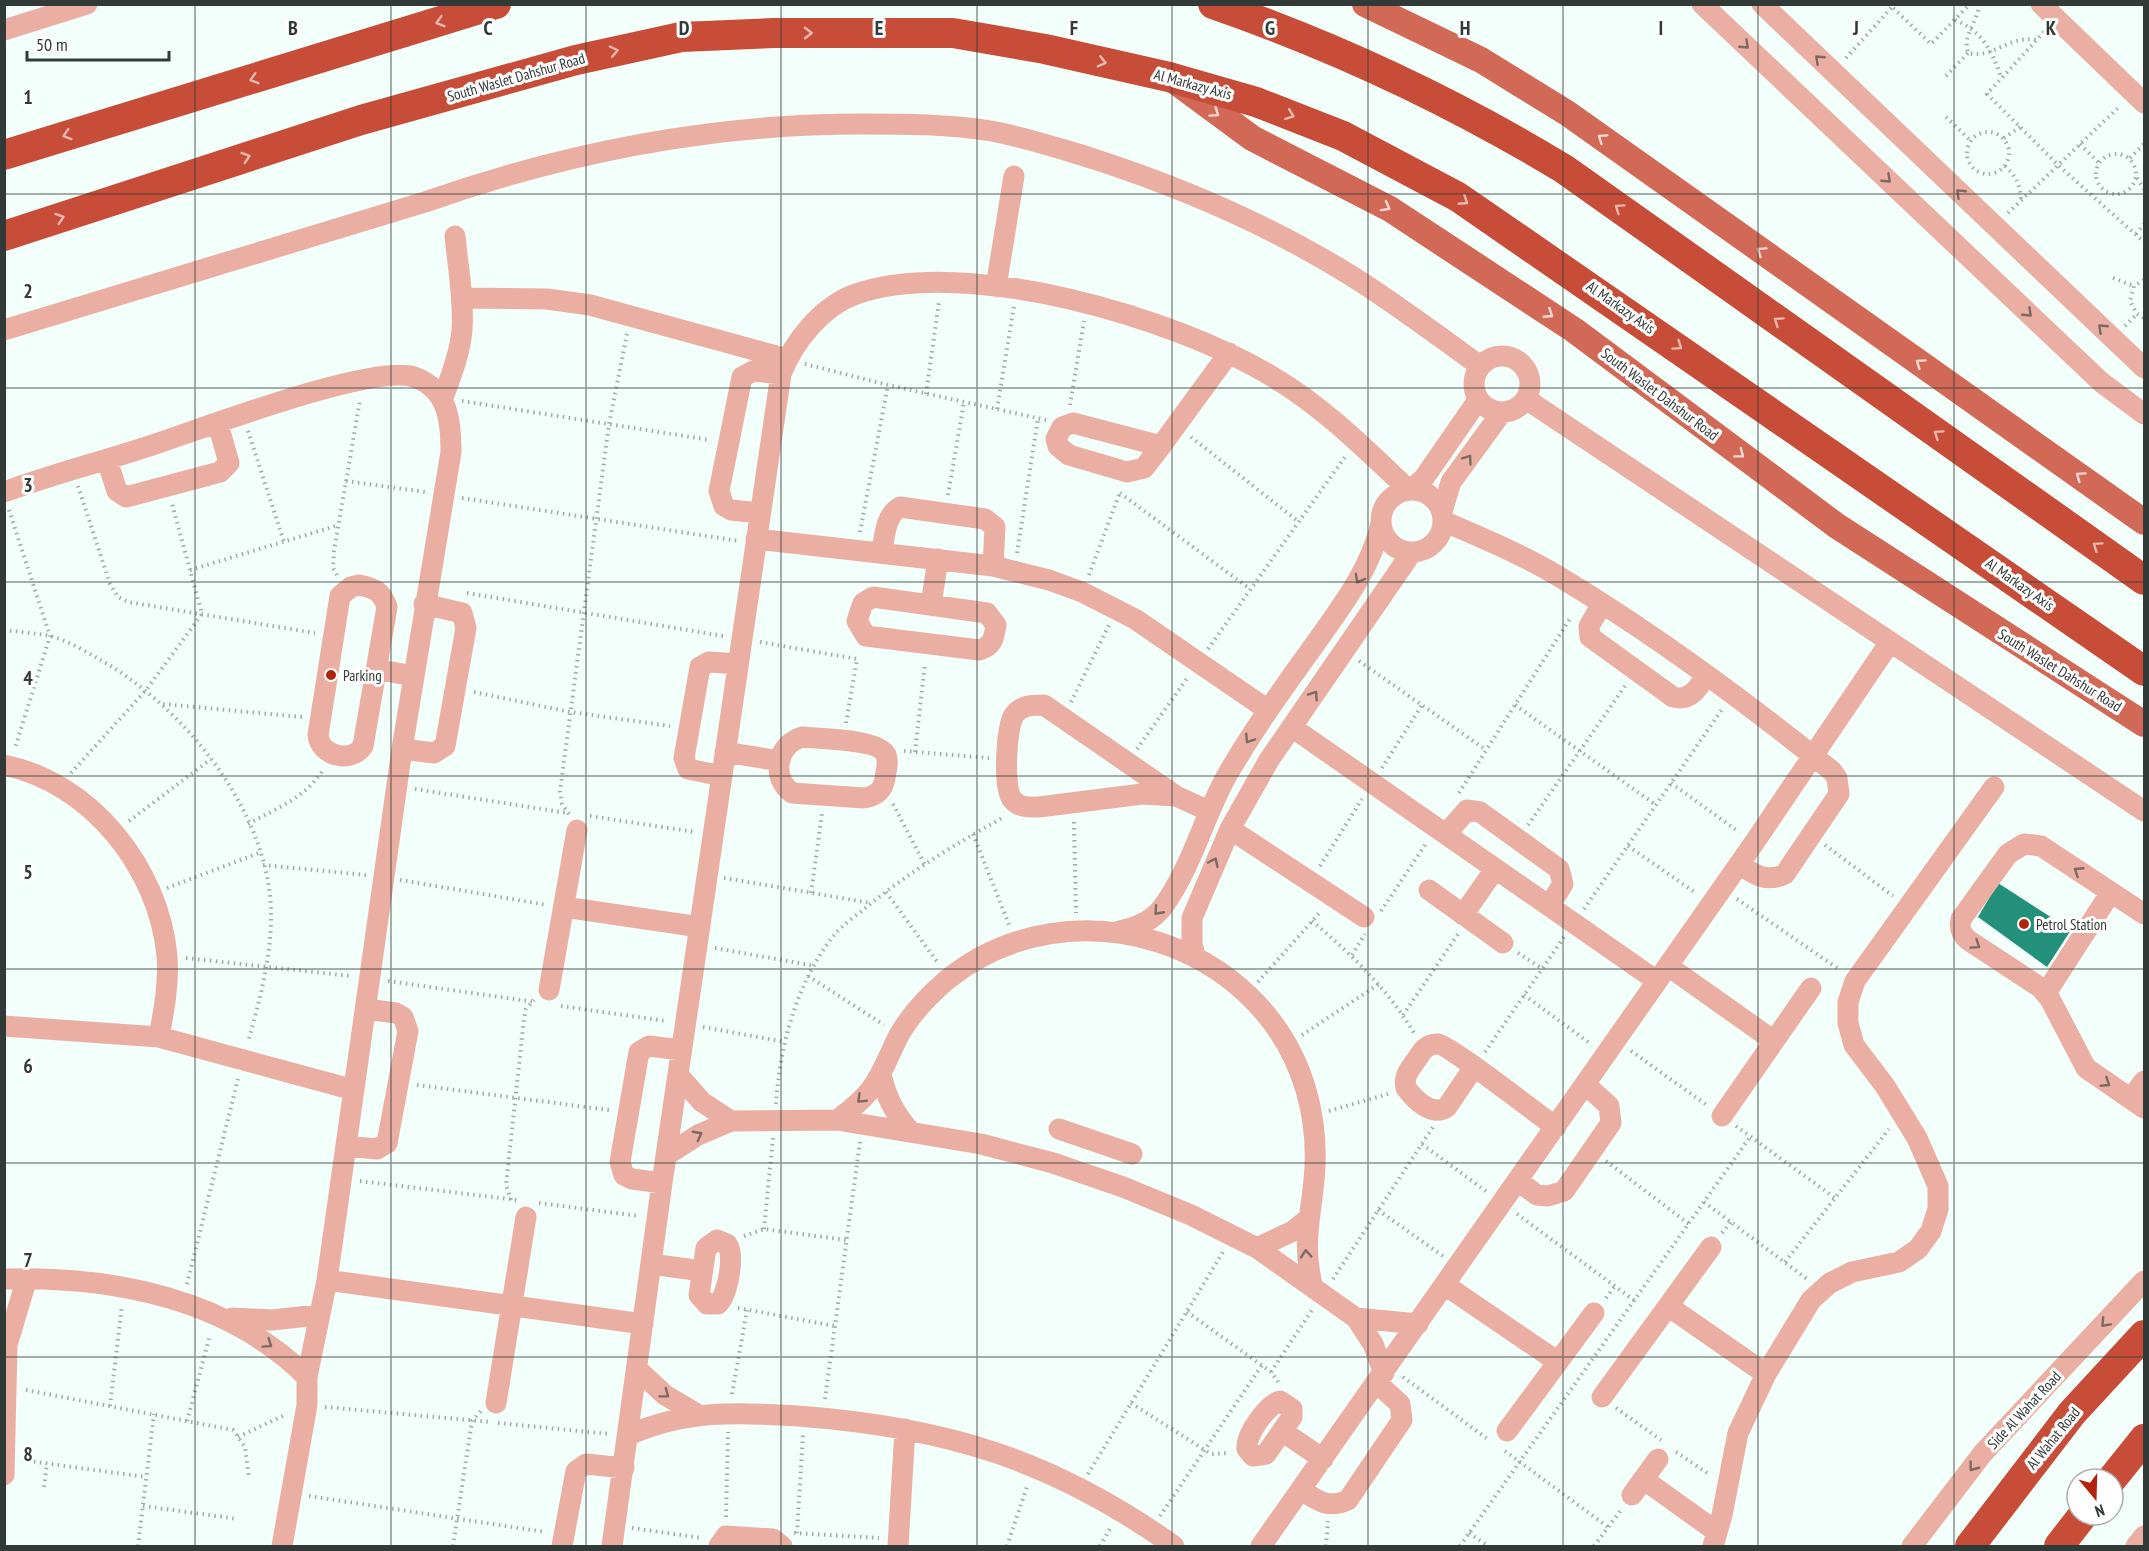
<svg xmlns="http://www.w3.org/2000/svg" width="2149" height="1551" viewBox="0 0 2149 1551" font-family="'PT Sans Narrow',sans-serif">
	<rect width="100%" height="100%" fill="#f3fffb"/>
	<!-- building -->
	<path fill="#23907a" d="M1998 883 2071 930 2047 967 1978 917Z"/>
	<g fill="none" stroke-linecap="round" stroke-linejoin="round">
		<!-- path -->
		<path stroke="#9fa9a6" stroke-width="4" stroke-dasharray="1.5 4.5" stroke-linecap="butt" d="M1889 4 1931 44 1970 4
			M1979 4C1978 23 1962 34 1968 53 1994 59 2008 35 2036 40
			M1955 20C1982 31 1992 51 2001 77
			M2044 32 1987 94 2058 165 2144 242
			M1846 58 1892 7
			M1946 76 1968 53
			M1946 117 1970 140
			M1967 153a21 21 0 1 1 42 0a21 21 0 1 1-42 0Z
			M2004 138 2020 127
			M2080 144 2099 163
			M2096 174a20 20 0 1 1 40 0a20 20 0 1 1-40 0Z
			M2130 158 2144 144
			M2005 166C2016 176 2020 184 2021 199
			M2137 178 2144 189
			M2008 213 2120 106
			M2136 234 2144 224
			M2113 278 2134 286
			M2144 280 2134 286 2130 301 2137 314 2144 318
			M2125 326 2137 314
			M805 364 888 385 1046 420
			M926 394 939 302
			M462 401 710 440
			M1070 405 1084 321
			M997 409 1014 306
			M248 431 284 542
			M1191 437 1299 522
			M346 481 425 492
			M78 486 110 584 118 597 128 602 315 633
			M1120 493 1250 589
			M948 495 964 402
			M462 498 739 541
			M9 510 50 636 15 748
			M860 532 888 385
			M1017 553 1038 418
			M190 570 339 525
			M337 575 333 568 334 551 360 400
			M1089 575 1120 492
			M467 593 723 636
			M4 630C19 632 35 633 50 636 67 640 84 651 99 659 180 705 259 799 270 895 275 944 261 996 248 1042
			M760 642 857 659
			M1208 649 1345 457
			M1359 661 1486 750
			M474 692 570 712 670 726
			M1071 702 1109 625
			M163 704 302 717
			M1515 705 1656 805
			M846 723 857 659
			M1137 749 1188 677
			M904 751 989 758
			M915 752 925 663
			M1382 768 1422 705
			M71 773 146 690 202 614 172 504
			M1671 783 1739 832
			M415 789 567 813
			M1459 793 1571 617
			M893 804 925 865
			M569 814 562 804 560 791 609 424 627 334
			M590 816 695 832
			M129 821 211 759
			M1074 822 1076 913
			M248 824C277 808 304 799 323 770
			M1528 825 1625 686
			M973 834 1010 927
			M1825 845 1893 896
			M1628 846 1696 893
			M263 865 366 875
			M1320 866 1362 799
			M724 878 871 903
			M400 880 547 905
			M167 888 259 853
			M886 892 938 963
			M811 893 822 813
			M1737 899 1840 970
			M1584 909 1723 708
			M1381 911 1427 842
			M1312 921C1351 954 1387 988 1414 1033
			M715 948 815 966
			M1518 953 1543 969
			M1352 955 1365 934
			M186 958 351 976
			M808 976 884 1025
			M388 981 535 1002
			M1258 982 1321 911
			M1524 995 1591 1044
			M561 1006 666 1021
			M1403 1015 1458 934
			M703 1027 785 1042
			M1302 1035 1379 984
			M1631 1051 1708 1106
			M1485 1052 1564 937
			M417 1085 609 1110
			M776 1104C780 1044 797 981 835 934 843 925 854 917 863 910 906 874 955 844 1004 817
			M1329 1111 1388 1094
			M1736 1126 1835 1198
			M1422 1144 1487 1192
			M1606 1161 1689 1224
			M360 1181 517 1200
			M511 1200 506 1185 524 1019 526 1009 534 1000
			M1704 1202 1807 1279
			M539 1203 639 1216
			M1378 1210 1443 1256
			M1517 1214 1635 1301
			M764 1229 773 1138
			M1722 1233 1731 1222
			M744 1236 764 1229 846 1240
			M1785 1262 1889 1129
			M1333 1279 1433 1127
			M187 1284 238 1079
			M1606 1298 1615 1286
			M738 1308 835 1326
			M1187 1312 1271 1372 1279 1383
			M1271 1372 1312 1310
			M1403 1377 1489 1440
			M26 1390 233 1430 245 1447 249 1478
			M732 1394 747 1310
			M825 1399 860 1142
			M1131 1403 1211 1454 1229 1453
			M110 1406 122 1305
			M325 1407 491 1422
			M1616 1408 1661 1440
			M187 1421 210 1335
			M498 1423 610 1434
			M238 1437 287 1414
			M1505 1451 1608 1527
			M1676 1452 1710 1475
			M22 1460 146 1477
			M1088 1474 1223 1252
			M44 1487 47 1463
			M309 1496 545 1532
			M143 1506 238 1519
			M1160 1516 1262 1365
			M726 1517 728 1432
			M632 1528 702 1538
			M794 1533 879 1538
			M797 1533 803 1435
			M1469 1533 1488 1546
			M138 1546 154 1414
			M453 1546 472 1421 481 1411
			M1007 1546 1028 1484
			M1100 1546 1111 1527
			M1326 1546 1328 1521
			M1460 1546 1750 1137
			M1594 1546 1621 1510"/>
		<!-- minor -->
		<path stroke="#eaafa2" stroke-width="21" d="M1702 4 2101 382 2144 414
			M1762 4 2144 368
			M2041 4 2144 103
			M4 30 87 4
			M996 287 1014 176
			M462 298 547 299 590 305 787 359
			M4 330 425 202C567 152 711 124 861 124 904 124 949 124 991 131 1025 137 1061 149 1094 159 1183 188 1271 226 1350 275 1395 303 1437 335 1480 366
			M1474 384a28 28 0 1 1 56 0a28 28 0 1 1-56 0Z
			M443 398C451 376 460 353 462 330 464 299 458 267 455 236
			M1526 399 2144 811
			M1161 446 1144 468 1127 472 1069 455 1058 446 1056 439 1062 427 1073 423 1161 446 1229 353
			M107 460 117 491 126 497 220 472 229 463 218 424
			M1381 521a31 31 0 1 1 62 0a31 31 0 1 1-62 0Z
			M1411 490 1424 478 1478 400
			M4 492C50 475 97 463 143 448 194 432 372 363 414 377 448 389 451 420 451 452L402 749 327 1280 307 1377V1405L282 1546
			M1442 511 1451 482 1502 412
			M760 513 731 510 724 506 719 491 742 377 753 371 781 374
			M1443 521C1482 538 1521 554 1558 576 1653 633 1745 701 1832 771L1837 778 1839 794 1785 874C1766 883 1755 875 1739 864
			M756 539 993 566 1049 580 1082 592 1135 619 1268 710
			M882 551C885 535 885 516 900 507L985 519 995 527 993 566
			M359 585C374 588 382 591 387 607L363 746C351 764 320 756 318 735L340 596 351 587Z
			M873 597 987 613 996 625C994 637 993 647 979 650L866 636 857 621 863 603Z
			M1602 604 1589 626 1590 637 1673 697 1679 698C1693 698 1699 686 1706 676
			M931 605 938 559
			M376 669 413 676
			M1293 728 1657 981
			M802 737C820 739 879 739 886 755 889 762 886 771 885 778 883 791 876 796 864 798L792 793C770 776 777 745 802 737Z
			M402 749 434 753 445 746 466 628 462 613 424 604
			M725 752 780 761
			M4 765C92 783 159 869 167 956 169 984 164 1010 159 1037
			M722 776 688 769 684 758 700 667 709 662 738 664
			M1176 796 1044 705C1033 705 1021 705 1014 715 1006 728 1003 788 1012 799 1019 808 1029 807 1039 807L1142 794 1176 796 1209 811
			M1230 829 1364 917
			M1446 834 1467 810 1480 812 1559 869 1563 884 1549 906
			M1429 890 1503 943
			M564 907 700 927
			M2144 914 2041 846 2024 844 2008 854 1961 919C1959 928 1961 934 1968 940L2041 988 2050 999 2086 1068 2144 1108
			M1463 915 1495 869
			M1119 931C1135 928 1151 922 1162 908 1191 869 1203 819 1226 777 1253 730 1284 687 1315 644 1342 606 1370 570 1381 524
			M1196 958 1192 945V918L1230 829 1269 760 1412 552
			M1668 966 1774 1041
			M549 990 577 830
			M2046 993 2111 892
			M4 1026 159 1037 354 1090
			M1474 1067 1447 1107C1432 1117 1415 1100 1406 1088 1403 1076 1410 1069 1417 1059 1422 1051 1427 1043 1438 1044 1449 1045 1540 1116 1556 1127
			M881 1074C886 1097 894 1112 909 1130
			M679 1076 702 1102 731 1121
			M2131 1099 2144 1081
			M1722 1116 1811 988
			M837 1120C849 1111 862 1101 871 1089 883 1073 889 1055 898 1037 910 1015 929 995 948 979 1070 881 1262 940 1306 1090 1314 1118 1317 1151 1314 1180 1310 1221 1302 1247 1313 1288
			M1059 1129 1132 1154
			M347 1146 377 1149 387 1143 408 1031 403 1017 396 1013 366 1009
			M667 1155 698 1135 731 1121 837 1120 981 1144 1053 1163 1123 1187 1191 1215 1257 1248 1356 1318 1373 1344 1384 1373
			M1518 1181 1537 1195 1548 1196 1564 1191 1611 1123 1609 1106 1585 1084
			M662 1183 632 1179 624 1175 620 1162 639 1052 649 1046 681 1050
			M717 1240 727 1244C735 1255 728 1294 718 1304H707L699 1295 706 1248Z
			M1257 1248 1293 1231 1308 1219
			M651 1264 702 1271
			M4 1279C112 1276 228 1298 307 1377
			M327 1280 643 1324
			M1445 1285 1558 1362
			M1668 1306 1766 1374
			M232 1318 272 1320 318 1315
			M1356 1318 1418 1324
			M638 1370 665 1395 697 1414
			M1602 1397 1711 1247
			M1280 1401 1292 1409V1417L1266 1454 1253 1456 1247 1449C1245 1435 1267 1405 1280 1401Z
			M496 1403 526 1217
			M1282 1431 1323 1459
			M1507 1431 1594 1313
			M629 1435C685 1410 737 1412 798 1416 946 1427 1053 1460 1174 1546
			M4 1475 7 1345 27 1278
			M1643 1479 1717 1532
			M1301 1490C1318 1501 1328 1509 1348 1500L1402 1420 1400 1404 1377 1383
			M1632 1495 1658 1459
			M562 1546 576 1471 586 1464 624 1468
			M612 1546 662 1183 781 374C794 341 822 306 856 294 968 256 1175 318 1273 377 1325 408 1365 449 1409 490
			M719 1546 726 1536 773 1539 782 1546
			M898 1546 905 1429
			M1261 1546 1754 843 1890 642
			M1713 1546 1722 1515 1738 1433 1766 1374 1811 1300 1830 1283 1852 1272 1899 1262 1918 1249 1931 1231 1938 1209V1186L1917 1138 1885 1086 1854 1045 1848 1023V1002L1855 981 1994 787
			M1912 1546 1983 1453 2144 1281
			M2136 1546 2144 1536"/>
		<!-- major -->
		<path stroke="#d26956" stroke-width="26" d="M1365 4 1481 60 1567 113 2144 522
			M1172 79 1252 138 1390 209 1574 330 1837 526 2144 724"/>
		<!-- highway -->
		<path stroke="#c74d38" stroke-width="30" d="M1213 4C1337 47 1452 101 1564 169L2144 580
			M4 155 496 4
			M4 236 361 120 576 60 681 37 773 33H953L1045 49 1169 77 1256 102 1343 136 1458 197 2144 671
			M2112 1479 2144 1439
			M1970 1546 2072 1413 2144 1335
			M2059 1546 2083 1515"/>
	</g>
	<!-- one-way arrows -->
	<defs><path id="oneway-chevron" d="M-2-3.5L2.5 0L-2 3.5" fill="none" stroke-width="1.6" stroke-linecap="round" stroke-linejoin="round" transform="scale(1.5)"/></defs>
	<g stroke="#e9b8af">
		<use href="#oneway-chevron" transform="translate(440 22) rotate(163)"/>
		<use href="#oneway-chevron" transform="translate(808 33)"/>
		<use href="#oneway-chevron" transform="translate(614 51) rotate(-12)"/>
		<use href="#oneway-chevron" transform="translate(1102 62) rotate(13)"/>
		<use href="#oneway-chevron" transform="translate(254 79) rotate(163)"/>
		<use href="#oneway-chevron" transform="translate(1290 115) rotate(21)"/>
		<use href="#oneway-chevron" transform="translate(67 135) rotate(163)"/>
		<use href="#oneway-chevron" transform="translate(246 157) rotate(-18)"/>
		<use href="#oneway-chevron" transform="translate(1464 201) rotate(33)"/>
		<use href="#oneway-chevron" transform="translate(1619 208) rotate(-145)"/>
		<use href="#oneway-chevron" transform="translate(60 218) rotate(-18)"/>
		<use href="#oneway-chevron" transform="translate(1778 321) rotate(-145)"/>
		<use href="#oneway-chevron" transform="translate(1678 346) rotate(35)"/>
		<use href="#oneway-chevron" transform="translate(1938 434) rotate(-145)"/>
		<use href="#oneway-chevron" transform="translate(2097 546) rotate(-145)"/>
	</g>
	<g stroke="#7c6962">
		<use href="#oneway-chevron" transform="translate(1745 45) rotate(43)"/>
		<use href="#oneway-chevron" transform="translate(1819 59) rotate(-137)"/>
		<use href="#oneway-chevron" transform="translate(1887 179) rotate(43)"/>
		<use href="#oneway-chevron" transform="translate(1960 193) rotate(-136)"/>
		<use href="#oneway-chevron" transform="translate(2028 313) rotate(43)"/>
		<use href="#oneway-chevron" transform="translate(2102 328) rotate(-136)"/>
		<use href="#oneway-chevron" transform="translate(1468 459) rotate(-54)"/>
		<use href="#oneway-chevron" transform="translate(1359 579) rotate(119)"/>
		<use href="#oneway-chevron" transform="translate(1314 695) rotate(-56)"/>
		<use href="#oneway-chevron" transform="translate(1249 739) rotate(123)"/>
		<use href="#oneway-chevron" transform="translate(1214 862) rotate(-65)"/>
		<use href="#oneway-chevron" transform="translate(2078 871) rotate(-147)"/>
		<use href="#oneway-chevron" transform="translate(1158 911) rotate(132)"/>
		<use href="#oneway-chevron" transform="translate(1976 945) rotate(34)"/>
		<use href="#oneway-chevron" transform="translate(2106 1083) rotate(33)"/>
		<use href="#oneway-chevron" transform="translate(861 1099) rotate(136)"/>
		<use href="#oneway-chevron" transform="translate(698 1135) rotate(-28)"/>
		<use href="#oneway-chevron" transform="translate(1306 1254) rotate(-94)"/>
		<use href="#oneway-chevron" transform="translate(2105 1323) rotate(133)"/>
		<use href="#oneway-chevron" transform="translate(268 1344) rotate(35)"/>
		<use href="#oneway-chevron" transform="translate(665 1394) rotate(37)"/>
		<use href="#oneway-chevron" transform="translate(1973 1467) rotate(127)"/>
	</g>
	<g stroke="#f4dad5">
		<use href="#oneway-chevron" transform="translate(1215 113) rotate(35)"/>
		<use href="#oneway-chevron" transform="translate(1602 138) rotate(-145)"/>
		<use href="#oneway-chevron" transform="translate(1386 207) rotate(29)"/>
		<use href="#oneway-chevron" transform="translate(1761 251) rotate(-145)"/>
		<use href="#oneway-chevron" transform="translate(1549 314) rotate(33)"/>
		<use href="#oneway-chevron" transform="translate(1920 363) rotate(-145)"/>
		<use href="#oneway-chevron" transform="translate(1740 454) rotate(37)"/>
		<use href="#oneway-chevron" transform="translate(2080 476) rotate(-145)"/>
	</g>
	<!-- grid -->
	<path fill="none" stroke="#323a38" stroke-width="1.5" stroke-opacity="0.55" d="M195 4V1546M391 4V1546M586 4V1546M781 4V1546M977 4V1546M1172 4V1546M1368 4V1546M1563 4V1546M1758 4V1546M1954 4V1546M4 194H2144M4 388H2144M4 582H2144M4 776H2144M4 969H2144M4 1163H2144M4 1357H2144"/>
	<!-- markers -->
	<g fill="#b1240b" stroke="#fff" stroke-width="2">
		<circle cx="331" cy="675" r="6"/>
		<circle cx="2024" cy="924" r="6"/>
	</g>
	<g text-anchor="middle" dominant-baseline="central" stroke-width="6" stroke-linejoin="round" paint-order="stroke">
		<!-- street labels -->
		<g font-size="15" fill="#323a38" stroke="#fff">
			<text transform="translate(516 77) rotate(-16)">South Waslet Dahshur Road</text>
			<text transform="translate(1193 84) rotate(15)">Al Markazy Axis</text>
			<text transform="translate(1621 307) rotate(35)">Al Markazy Axis</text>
			<text transform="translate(1660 394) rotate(37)">South Waslet Dahshur Road</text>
			<text transform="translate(2020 584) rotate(35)">Al Markazy Axis</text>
			<text transform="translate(2060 670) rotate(32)">South Waslet Dahshur Road</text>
			<text transform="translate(2024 1410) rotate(-47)">Side Al Wahat Road</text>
			<text transform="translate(2053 1438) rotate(-51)">Al Wahat Road</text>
		</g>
		<!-- poi labels -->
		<g font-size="15" fill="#323a38" stroke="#fff" text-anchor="start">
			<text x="343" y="675">Parking</text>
			<text x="2036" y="924">Petrol Station</text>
		</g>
	</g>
	<g font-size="20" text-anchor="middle" font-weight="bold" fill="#323a38" stroke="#fff" stroke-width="6" stroke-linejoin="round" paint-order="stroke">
		<text x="293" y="35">B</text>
		<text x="488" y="35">C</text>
		<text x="684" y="35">D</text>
		<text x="879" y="35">E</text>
		<text x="1074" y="35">F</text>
		<text x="1270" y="35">G</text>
		<text x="1465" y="35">H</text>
		<text x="1661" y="35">I</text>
		<text x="1856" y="35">J</text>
		<text x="2051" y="35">K</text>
		<text x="28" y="104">1</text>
		<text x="28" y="298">2</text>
		<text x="28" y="492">3</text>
		<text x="28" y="685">4</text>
		<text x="28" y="879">5</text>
		<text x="28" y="1073">6</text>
		<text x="28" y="1267">7</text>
		<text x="28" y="1461">8</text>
	</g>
	<!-- border -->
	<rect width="2149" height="1551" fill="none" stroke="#323a38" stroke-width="12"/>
	<!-- north arrow -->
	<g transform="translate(2095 1497) rotate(161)"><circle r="28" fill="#ffffff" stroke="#adb0af" stroke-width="1.5"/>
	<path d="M0-4.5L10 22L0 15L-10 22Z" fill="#b1240b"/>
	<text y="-9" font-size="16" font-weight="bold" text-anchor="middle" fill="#323a38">N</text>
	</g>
	<!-- scale -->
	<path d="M27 51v9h142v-9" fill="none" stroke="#323a38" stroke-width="3"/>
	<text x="36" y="51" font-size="18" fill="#323a38" stroke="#ffffff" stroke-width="4.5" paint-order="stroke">50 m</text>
</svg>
